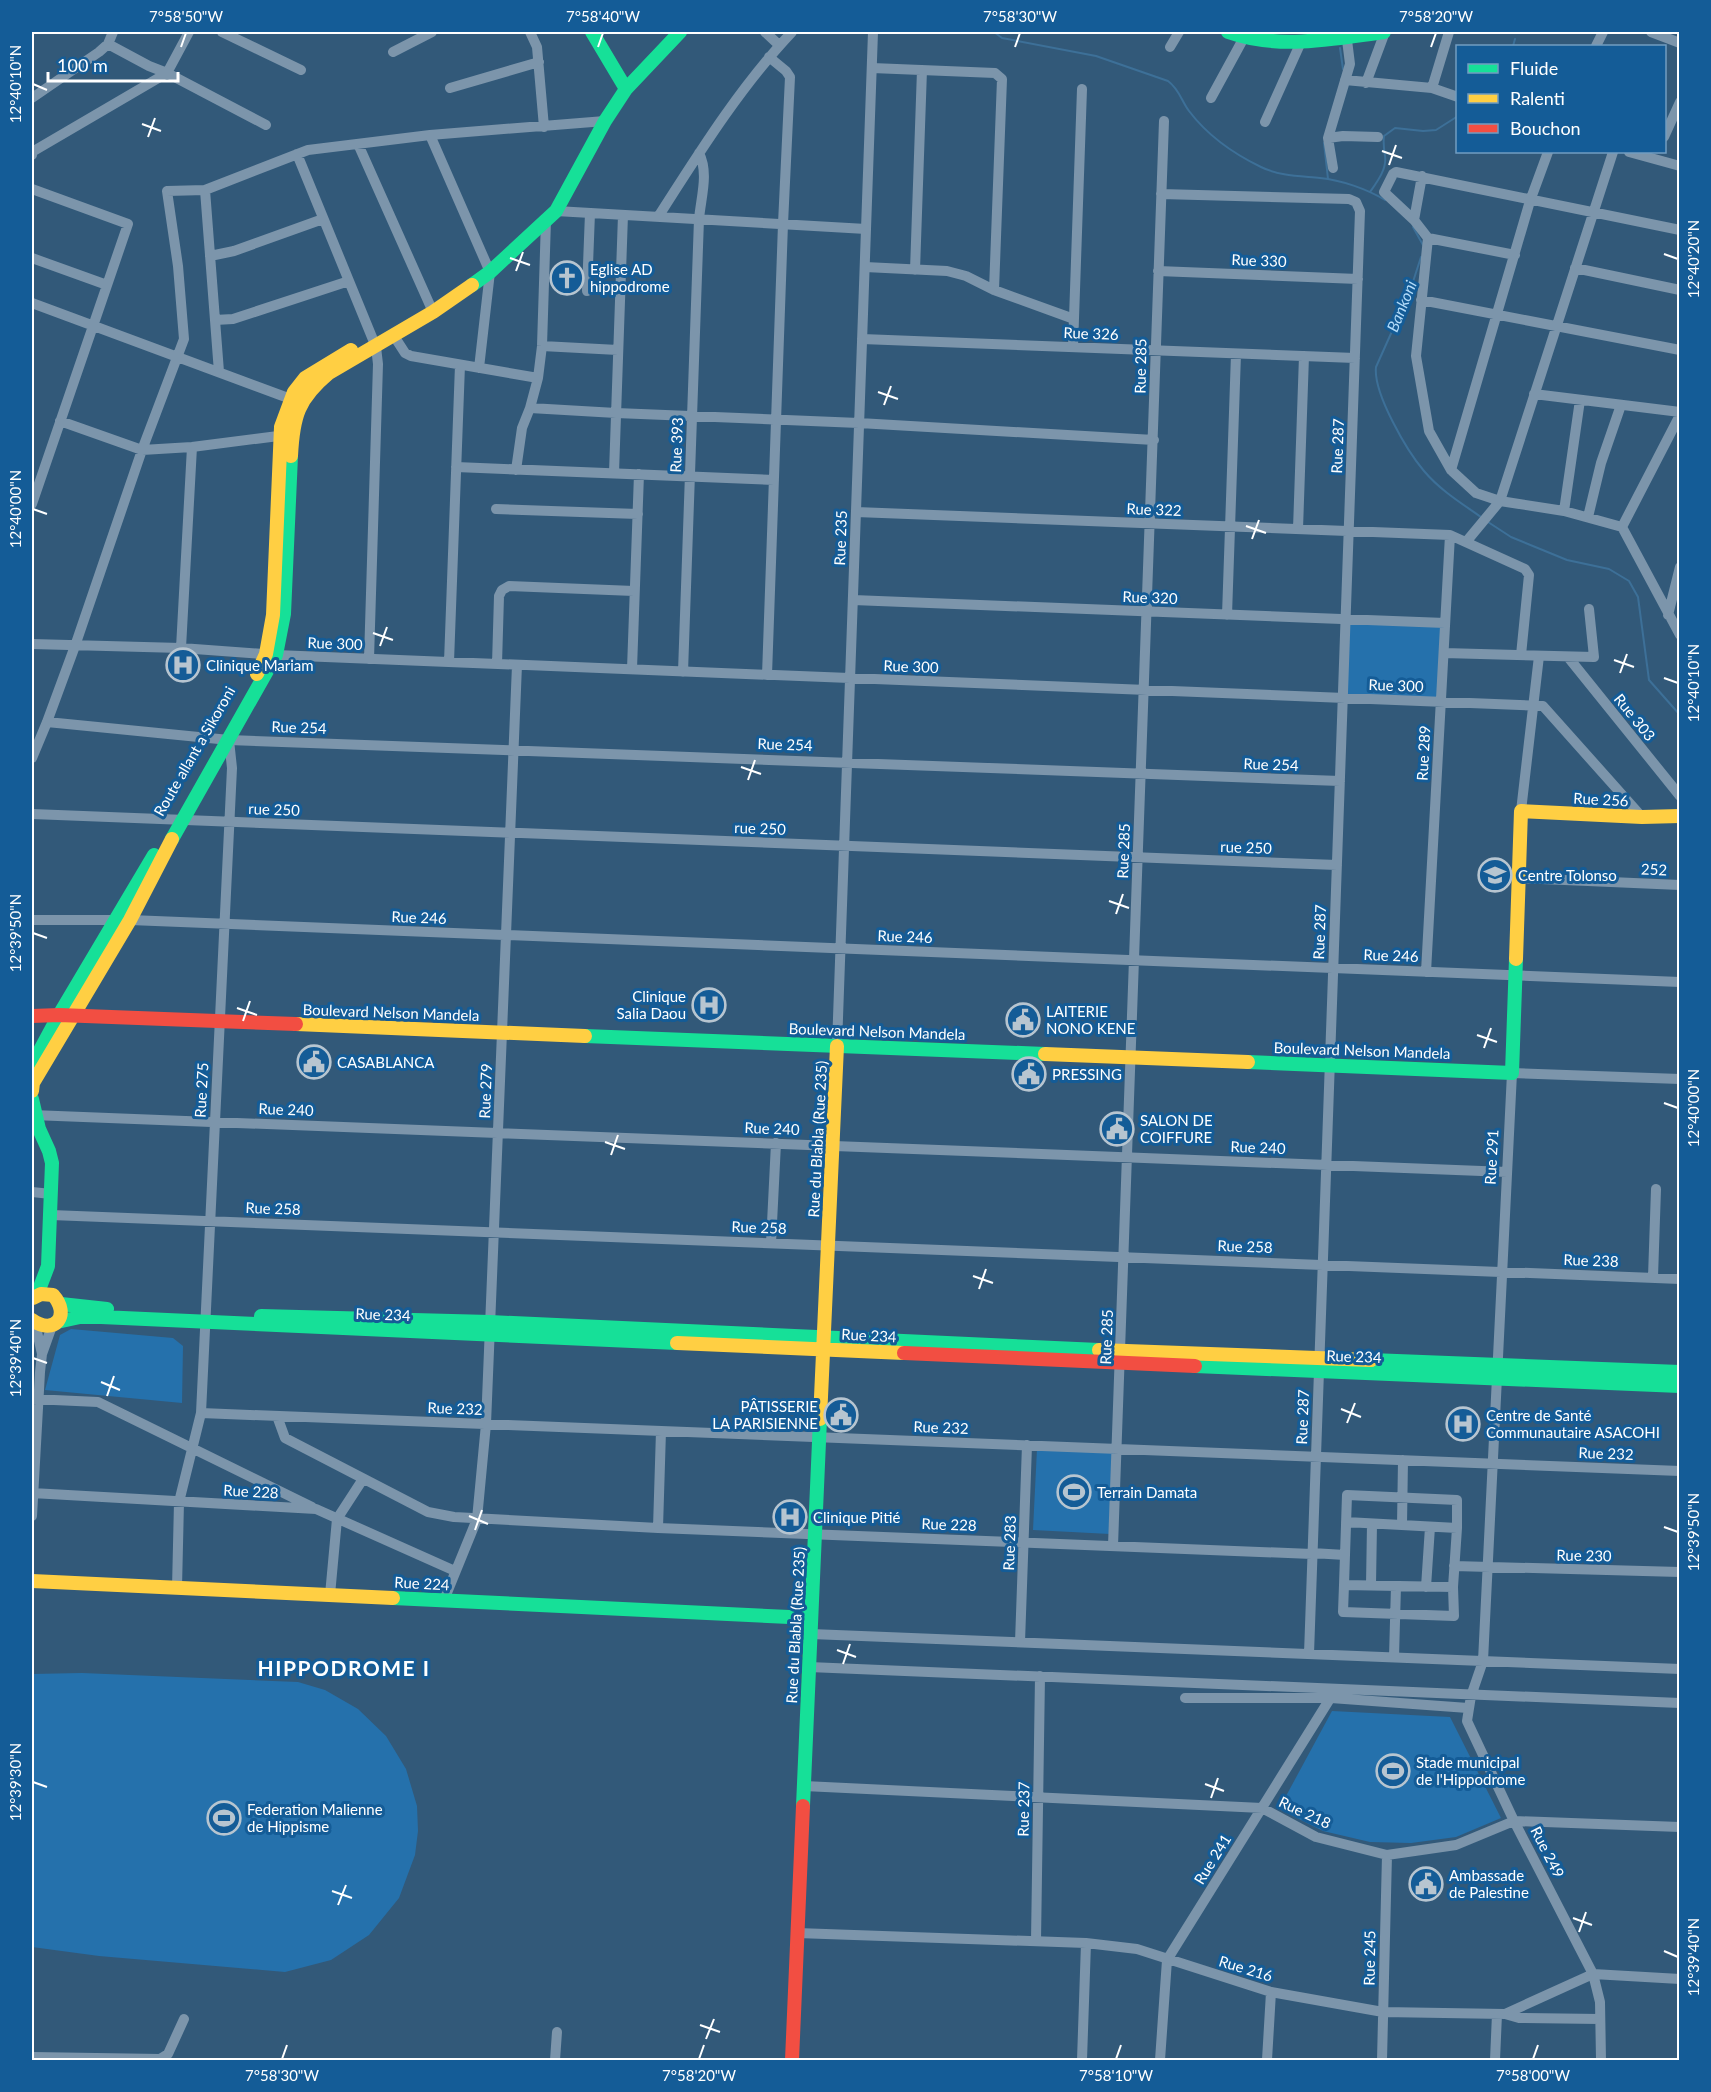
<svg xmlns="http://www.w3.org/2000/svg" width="1711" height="2092" viewBox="0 0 1711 2092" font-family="Lato,sans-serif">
	<rect width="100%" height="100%" fill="#325979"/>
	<!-- green -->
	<path fill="#2571ac" d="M1346 619 1445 623 1441 702 1343 698Z
		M71 1329 173 1338 183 1346 182 1403 45 1390 60 1335Z
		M1037 1449 1114 1453 1110 1534 1033 1530Z
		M82 1673 298 1682 325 1690 358 1709 386 1736 406 1769 417 1806 418 1831 415 1855 399 1898 369 1935 331 1960 285 1972 99 1956 32 1947V1674Z
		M1332 1711 1450 1717 1501 1818 1456 1837 1411 1843 1370 1842 1323 1831 1279 1809Z"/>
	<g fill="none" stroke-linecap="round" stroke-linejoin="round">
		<!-- stream -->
		<path stroke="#3d7098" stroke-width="2" d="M994 32 1002 38 1096 56 1168 81C1179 89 1181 100 1189 111 1208 136 1234 154 1261 167 1279 176 1301 176 1320 178 1341 180 1367 189 1385 200
			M1513 46 1515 39
			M1340 48 1343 69
			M1324 143 1328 179
			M1370 192C1377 182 1387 169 1385 156 1384 149 1383 144 1384 136L1395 128 1423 131 1436 130 1458 116
			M1413 227 1423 245
			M1421 257 1410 291 1376 367C1373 393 1407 451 1424 471 1440 490 1461 503 1481 517
			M1488 522 1511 537 1567 560 1609 569 1629 581 1638 597 1649 680 1680 715"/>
		<!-- street -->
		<path stroke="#7c95ab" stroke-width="10" d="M222 32 301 70
			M530 32 537 47 544 127
			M765 32 779 45
			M1651 32 1680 43
			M108 44 113 32
			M1596 46 1603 32
			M1170 47 1179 32
			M393 52 432 32
			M872 68 995 73 1002 79 994 290
			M1345 80 1432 88 1458 97
			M1366 83 1385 32
			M450 88 539 62
			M1432 88 1449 32
			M32 98 99 52 108 44 149 66 167 73 266 125
			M1211 98 1247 32
			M1265 122 1301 42
			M430 135 490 272 479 368
			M1664 137 1680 102
			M1328 138 1343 136 1378 137
			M358 144 433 312
			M1629 152 1680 166
			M297 154 376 347 378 364 369 659
			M32 155V152L167 73 189 32
			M1333 168 1328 138 1350 64 1346 32
			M32 189 128 224 32 504
			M205 190 219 372
			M1161 194 1349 199 1356 202 1360 211 1309 1654
			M556 211 866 229
			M658 217C699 153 740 87 792 32
			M1414 220 1422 176
			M1680 230 1396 172 1393 174 1384 192 1414 220 1428 238 1416 356 1429 431 1451 470 1476 493 1500 501 1564 511 1622 527 1680 635
			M1428 238 1515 255
			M210 256 234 251 323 219
			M32 258 107 285
			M865 267 947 271 966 276 994 290 1074 319
			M1575 268 1680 290
			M915 270 922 70
			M1158 271 1358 279
			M587 291 590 213
			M1421 300 1680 350
			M32 303 299 402
			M215 320 233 319 349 281
			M394 336 405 353 411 356 538 378
			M862 339 1355 358
			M542 346 618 350
			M1073 347 1082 89
			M1534 394 1680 412
			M530 408 538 378 542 346 546 220
			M60 421 142 450 192 447 286 435
			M456 467 774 480
			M516 470 522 428 530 408 616 413 859 423 1154 440
			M1451 470 1530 201 1548 152
			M614 473 623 215
			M496 509 638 514
			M1564 511 1580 400
			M856 512 1450 535 1525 569 1529 575 1521 655
			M1588 517 1601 463 1621 405
			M1622 527 1680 415
			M1298 529 1304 356
			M1466 542 1500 501 1613 152
			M853 600 1445 623
			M1227 615 1236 354
			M1668 615 1680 567
			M32 644 181 648 276 655 1543 706 1642 817
			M181 648 192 447
			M1444 653 1594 657 1589 609
			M1568 657 1680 796
			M449 662 460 365
			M497 664 499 596 502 590 509 586 634 591
			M632 669 639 474
			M683 672 699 219C701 197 709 173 699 153
			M767 675 783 224 790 77 786 71 769 57
			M47 722 229 740 1340 781
			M32 758 47 722 75 646 142 450 184 339 178 266 167 191 205 190 308 150 430 135 605 121
			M1521 811 1539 656
			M32 814 1337 865
			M1519 878 1680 885
			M32 920H130L1680 982
			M1426 972 1450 535
			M837 1046 873 32
			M32 1115 1507 1172
			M32 1192 51 1194
			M51 1215 1680 1279
			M771 1243 776 1143
			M1653 1277 1656 1189
			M35 1323 42 1354
			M32 1399 98 1402 312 1507
			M201 1413 1680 1471
			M277 1416 285 1438 428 1512 454 1517 658 1528 1312 1554
			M32 1493 316 1509 455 1571
			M32 1516 40 1372 42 1354 52 1326
			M1346 1522 1457 1528 1453 1587 1344 1585 1347 1495 1457 1500V1528
			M1402 1525 1403 1460
			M658 1528 661 1431
			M1113 1546 1164 121
			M1312 1553 1345 1555
			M1454 1566 1680 1572
			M1344 1585 1343 1612 1454 1616 1453 1587
			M1371 1585 1372 1524
			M1426 1587 1430 1527
			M177 1588 179 1502 201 1413 232 768 229 740
			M330 1595 337 1519 363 1479
			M444 1600 477 1519 486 1424 517 665
			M811 1634 1680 1669
			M1020 1642 1027 1445
			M1394 1657 1396 1586
			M809 1667 1680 1703
			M1185 1698H1331L1468 1708
			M804 1786 1262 1808 1316 1837 1387 1855 1456 1845 1514 1821 1680 1827
			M797 1933 1086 1943 1137 1949 1271 1992 1383 2012 1505 2014 1593 1974 1680 1979
			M1036 1941 1040 1676
			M1505 2014 1519 2018 1600 2019
			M32 2057 160 2059 168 2054 184 2019
			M555 2060 557 2032
			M1082 2060 1086 1943
			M1160 2060 1167 1960 1336 1689
			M1267 2060 1271 1992
			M1382 2060 1387 1855
			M1495 2060 1497 2014
			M1601 2060 1600 2002 1593 1974 1514 1821 1467 1721 1471 1696 1483 1661 1512 1073 1680 1079"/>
		<!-- fast -->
		<path stroke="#16e098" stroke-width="14" d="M592 32 626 89
			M1228 32C1279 50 1331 39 1384 32
			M472 285 490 272 556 211 605 121 626 89 680 32
			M172 839 276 655 284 614 291 456
			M585 1036 1045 1054
			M1248 1062 1512 1073 1516 959
			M32 1065 59 1015 154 855
			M32 1099 39 1129 49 1151 52 1163 48 1266 37 1295
			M61 1304 107 1309
			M261 1316 490 1322 1099 1350
			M57 1322 80 1317H101L677 1343
			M1371 1360 1680 1372
			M1195 1366 1680 1386
			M393 1598 811 1618
			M803 1806 820 1419"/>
		<!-- slow -->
		<path stroke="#ffcf43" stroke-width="14" d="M291 456C293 416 298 399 329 373L433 312 472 285
			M257 674 266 654 273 615 281 427 294 392 305 378 351 350
			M1516 959 1521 811 1642 817 1680 816
			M296 1024 585 1036
			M1045 1054 1248 1062
			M32 1091 33 1083 130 920 172 839
			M32 1320C55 1336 71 1315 53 1295L41 1294 33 1298
			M677 1343 904 1353
			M1099 1350 1371 1360
			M820 1419 837 1046
			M32 1581 393 1598"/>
		<!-- jam -->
		<path stroke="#f24e42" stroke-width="14" d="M32 1016 59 1015 296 1024
			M904 1353 1195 1366
			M792 2060 803 1806"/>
	</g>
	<!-- ticks -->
	<path fill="none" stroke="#fff" stroke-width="2" d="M181 47 186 33M598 47 603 33M1015 47 1020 33M1431 47 1436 33M33 84 47 90M142 124 161 131M148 137 155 118M1382 151 1402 158M1389 165 1396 145M1664 254 1678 259M510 258 530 265M516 271 523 252M878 392 898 399M884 405 891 386M33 509 47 514M1246 526 1266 533M1252 539 1259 520M373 633 393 640M380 646 387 627M1614 660 1634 667M1620 673 1627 654M1664 678 1678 683M741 767 761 774M748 780 755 760M1109 901 1129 908M1116 914 1123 894M33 933 47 938M237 1008 257 1015M243 1021 250 1001M1477 1035 1497 1042M1484 1048 1491 1028M1664 1103 1678 1108M605 1142 625 1149M611 1155 618 1135M973 1276 993 1283M979 1289 986 1269M33 1358 47 1363M101 1382 120 1390M107 1396 114 1376M1341 1409 1361 1417M1347 1423 1355 1403M469 1516 488 1524M1664 1527 1678 1532M475 1530 482 1510M837 1650 856 1657M843 1664 850 1644M33 1782 47 1787M1205 1784 1224 1791M1211 1798 1218 1778M332 1891 352 1898M338 1905 346 1885M1573 1918 1592 1925M1579 1932 1586 1912M1664 1951 1678 1957M700 2025 720 2032M706 2039 714 2019M282 2059 287 2045M699 2059 704 2045M1116 2059 1121 2045M1533 2059 1538 2045"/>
	<!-- icons -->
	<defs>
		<g id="church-ring" transform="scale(1.725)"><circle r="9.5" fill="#145c97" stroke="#b7c5d0" stroke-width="1.5"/><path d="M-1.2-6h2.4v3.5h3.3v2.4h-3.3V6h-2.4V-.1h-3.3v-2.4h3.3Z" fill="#b7c5d0"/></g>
		<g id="hospital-ring" transform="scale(1.725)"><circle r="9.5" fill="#145c97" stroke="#b7c5d0" stroke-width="1.5"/><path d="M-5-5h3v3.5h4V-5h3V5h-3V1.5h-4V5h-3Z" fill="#b7c5d0"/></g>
		<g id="university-ring" transform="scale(1.725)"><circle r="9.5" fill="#145c97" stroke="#b7c5d0" stroke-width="1.5"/><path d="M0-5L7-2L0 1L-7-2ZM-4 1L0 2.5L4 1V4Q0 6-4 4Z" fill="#b7c5d0"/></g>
		<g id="civic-ring" transform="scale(1.725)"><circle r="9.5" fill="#145c97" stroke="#b7c5d0" stroke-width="1.5"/><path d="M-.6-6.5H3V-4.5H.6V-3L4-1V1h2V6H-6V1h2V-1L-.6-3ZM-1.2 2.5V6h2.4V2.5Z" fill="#b7c5d0"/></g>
		<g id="stadium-ring" transform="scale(1.725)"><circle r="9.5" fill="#145c97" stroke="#b7c5d0" stroke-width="1.5"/><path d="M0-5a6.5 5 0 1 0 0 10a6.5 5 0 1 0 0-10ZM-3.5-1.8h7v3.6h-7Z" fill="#b7c5d0"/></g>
	</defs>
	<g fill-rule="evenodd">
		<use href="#church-ring" x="567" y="278"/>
		<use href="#hospital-ring" x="183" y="665"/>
		<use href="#university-ring" x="1495" y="875"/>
		<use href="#hospital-ring" x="709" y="1005"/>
		<use href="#civic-ring" x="1023" y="1020"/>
		<use href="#civic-ring" x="314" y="1062"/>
		<use href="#civic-ring" x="1029" y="1074"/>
		<use href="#civic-ring" x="1117" y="1129"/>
		<use href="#civic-ring" x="841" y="1415"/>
		<use href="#hospital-ring" x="1463" y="1424"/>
		<use href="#stadium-ring" x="1074" y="1492"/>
		<use href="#hospital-ring" x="790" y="1517"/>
		<use href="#stadium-ring" x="1393" y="1771"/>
		<use href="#stadium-ring" x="224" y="1818"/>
		<use href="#civic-ring" x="1426" y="1884"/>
	</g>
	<g text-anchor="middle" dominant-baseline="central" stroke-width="6" stroke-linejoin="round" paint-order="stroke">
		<!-- street labels -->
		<g font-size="15" fill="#fff" stroke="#145c97">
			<text transform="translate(1259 260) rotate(2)">Rue 330</text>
			<text transform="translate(1091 333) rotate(2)">Rue 326</text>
			<text transform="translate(1140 366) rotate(-89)">Rue 285</text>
			<text transform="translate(676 445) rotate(-88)">Rue 393</text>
			<text transform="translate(1337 446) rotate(-88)">Rue 287</text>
			<text transform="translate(1154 509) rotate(2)">Rue 322</text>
			<text transform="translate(840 538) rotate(-88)">Rue 235</text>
			<text transform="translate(1150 597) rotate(2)">Rue 320</text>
			<text transform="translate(335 643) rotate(2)">Rue 300</text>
			<text transform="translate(911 666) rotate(2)">Rue 300</text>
			<text transform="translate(1396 685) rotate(2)">Rue 300</text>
			<text transform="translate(1635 717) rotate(51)">Rue 303</text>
			<text transform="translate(299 727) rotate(2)">Rue 254</text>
			<text transform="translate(785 744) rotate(2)">Rue 254</text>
			<text transform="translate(194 751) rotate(-60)">Route allant a Sikoroni</text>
			<text transform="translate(1423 753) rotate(-87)">Rue 289</text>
			<text transform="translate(1271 764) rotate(2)">Rue 254</text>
			<text transform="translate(1601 799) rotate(3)">Rue 256</text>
			<text transform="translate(274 809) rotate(2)">rue 250</text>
			<text transform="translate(760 828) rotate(2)">rue 250</text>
			<text transform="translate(1246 847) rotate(2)">rue 250</text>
			<text transform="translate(1123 851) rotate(-88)">Rue 285</text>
			<text transform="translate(1654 869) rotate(2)">252</text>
			<text transform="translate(419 917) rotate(2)">Rue 246</text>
			<text transform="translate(1319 932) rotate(-88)">Rue 287</text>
			<text transform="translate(905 936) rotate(2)">Rue 246</text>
			<text transform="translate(1391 955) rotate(2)">Rue 246</text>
			<text transform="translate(391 1012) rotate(2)">Boulevard Nelson Mandela</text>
			<text transform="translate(877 1031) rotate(2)">Boulevard Nelson Mandela</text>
			<text transform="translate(1362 1050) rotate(2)">Boulevard Nelson Mandela</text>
			<text transform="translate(201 1090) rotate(-87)">Rue 275</text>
			<text transform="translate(485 1091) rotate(-88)">Rue 279</text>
			<text transform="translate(286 1109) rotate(2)">Rue 240</text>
			<text transform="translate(772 1128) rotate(2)">Rue 240</text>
			<text transform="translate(817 1139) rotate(-87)">Rue du Blabla (Rue 235)</text>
			<text transform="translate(1258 1147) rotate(2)">Rue 240</text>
			<text transform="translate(1491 1157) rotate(-87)">Rue 291</text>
			<text transform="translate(273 1208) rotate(2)">Rue 258</text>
			<text transform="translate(759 1227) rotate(2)">Rue 258</text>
			<text transform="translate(1245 1246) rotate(2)">Rue 258</text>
			<text transform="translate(1591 1260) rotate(2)">Rue 238</text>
			<text transform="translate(383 1314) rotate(2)">Rue 234</text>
			<text transform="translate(869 1335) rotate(3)">Rue 234</text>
			<text transform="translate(1106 1337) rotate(-88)">Rue 285</text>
			<text transform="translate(1354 1356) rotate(2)">Rue 234</text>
			<text transform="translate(455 1408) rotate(2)">Rue 232</text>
			<text transform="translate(1302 1417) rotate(-88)">Rue 287</text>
			<text transform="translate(941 1427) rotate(2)">Rue 232</text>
			<text transform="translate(1606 1453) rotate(2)">Rue 232</text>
			<text transform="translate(251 1491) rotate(3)">Rue 228</text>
			<text transform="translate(949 1524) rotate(2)">Rue 228</text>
			<text transform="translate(1009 1543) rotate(-88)">Rue 283</text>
			<text transform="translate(1584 1555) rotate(1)">Rue 230</text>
			<text transform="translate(422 1583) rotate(3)">Rue 224</text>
			<text transform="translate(795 1625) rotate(-87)">Rue du Blabla (Rue 235)</text>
			<text transform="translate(1023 1809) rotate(-89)">Rue 237</text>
			<text transform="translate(1305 1812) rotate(25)">Rue 218</text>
			<text transform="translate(1548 1852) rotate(63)">Rue 249</text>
			<text transform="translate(1212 1859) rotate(-58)">Rue 241</text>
			<text transform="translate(1369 1958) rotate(-89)">Rue 245</text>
			<text transform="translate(1246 1968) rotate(17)">Rue 216</text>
		</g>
		<!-- poi labels -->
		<g font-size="15" fill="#fff" stroke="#145c97" text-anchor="start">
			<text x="590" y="269">Eglise AD<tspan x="590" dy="17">hippodrome</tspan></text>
			<text x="206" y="665">Clinique Mariam</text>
			<text x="1518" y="875">Centre Tolonso</text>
			<text x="686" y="996" text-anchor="end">Clinique<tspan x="686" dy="17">Salia Daou</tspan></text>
			<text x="1046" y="1011">LAITERIE<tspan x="1046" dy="17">NONO KENE</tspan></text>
			<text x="337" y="1062">CASABLANCA</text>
			<text x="1052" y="1074">PRESSING</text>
			<text x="1140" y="1120">SALON DE<tspan x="1140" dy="17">COIFFURE</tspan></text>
			<text x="818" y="1406" text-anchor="end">PÂTISSERIE<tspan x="818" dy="17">LA PARISIENNE</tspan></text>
			<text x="1486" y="1415">Centre de Santé<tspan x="1486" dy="17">Communautaire ASACOHI</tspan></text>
			<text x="1097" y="1492">Terrain Damata</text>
			<text x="813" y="1517">Clinique Pitié</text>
			<text x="1416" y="1762">Stade municipal<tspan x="1416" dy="17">de l'Hippodrome</tspan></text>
			<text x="247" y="1809">Federation Malienne<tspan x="247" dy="17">de Hippisme</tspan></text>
			<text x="1449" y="1875">Ambassade<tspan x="1449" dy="17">de Palestine</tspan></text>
		</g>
		<!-- water labels -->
		<g font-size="16" font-style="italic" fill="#b2dbf9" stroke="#145c97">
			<text transform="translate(1401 306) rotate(-68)">Bankoni</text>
		</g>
		<!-- district labels -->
		<g font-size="21" font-weight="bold" letter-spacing="1.5" fill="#fff" stroke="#145c97">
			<text x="344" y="1667">HIPPODROME I</text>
		</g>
	</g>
	<!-- border -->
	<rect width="1711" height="2092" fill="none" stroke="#145c97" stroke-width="66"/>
	<!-- legend -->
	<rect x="1456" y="45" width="210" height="108" fill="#145c97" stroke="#729dc1" stroke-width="1.5"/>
	<rect x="1468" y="64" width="30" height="9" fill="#16e098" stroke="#729dc1" stroke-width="1.5"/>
	<text x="1510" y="75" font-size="18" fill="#ffffff">Fluide</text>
	<rect x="1468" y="94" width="30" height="9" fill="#ffcf43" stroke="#729dc1" stroke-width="1.5"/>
	<text x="1510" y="105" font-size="18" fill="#ffffff">Ralenti</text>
	<rect x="1468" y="124" width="30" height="9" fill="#f24e42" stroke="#729dc1" stroke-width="1.5"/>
	<text x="1510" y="135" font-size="18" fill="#ffffff">Bouchon</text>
	<!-- scale -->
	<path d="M48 72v9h130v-9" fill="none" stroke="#ffffff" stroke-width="3"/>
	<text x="57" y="72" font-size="18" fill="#ffffff" stroke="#145c97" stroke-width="4.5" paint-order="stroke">100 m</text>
	<rect x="33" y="33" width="1645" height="2026" fill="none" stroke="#fff" stroke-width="2"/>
	<g font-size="15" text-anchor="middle" fill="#fff">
		<text x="186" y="22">7°58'50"W</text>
		<text x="603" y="22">7°58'40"W</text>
		<text x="1020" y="22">7°58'30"W</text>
		<text x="1436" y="22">7°58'20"W</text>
		<text transform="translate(16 84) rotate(-90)" y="5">12°40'10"N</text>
		<text transform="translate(1694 259) rotate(-90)" y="5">12°40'20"N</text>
		<text transform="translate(16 509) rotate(-90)" y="5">12°40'00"N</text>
		<text transform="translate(1694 683) rotate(-90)" y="5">12°40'10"N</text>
		<text transform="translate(16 933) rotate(-90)" y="5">12°39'50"N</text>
		<text transform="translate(1694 1108) rotate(-90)" y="5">12°40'00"N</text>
		<text transform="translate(16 1358) rotate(-90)" y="5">12°39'40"N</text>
		<text transform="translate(1694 1532) rotate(-90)" y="5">12°39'50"N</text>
		<text transform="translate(16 1782) rotate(-90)" y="5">12°39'30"N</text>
		<text transform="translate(1694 1957) rotate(-90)" y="5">12°39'40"N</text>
		<text x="282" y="2081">7°58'30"W</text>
		<text x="699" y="2081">7°58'20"W</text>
		<text x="1116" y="2081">7°58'10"W</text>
		<text x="1533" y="2081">7°58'00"W</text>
	</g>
</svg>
